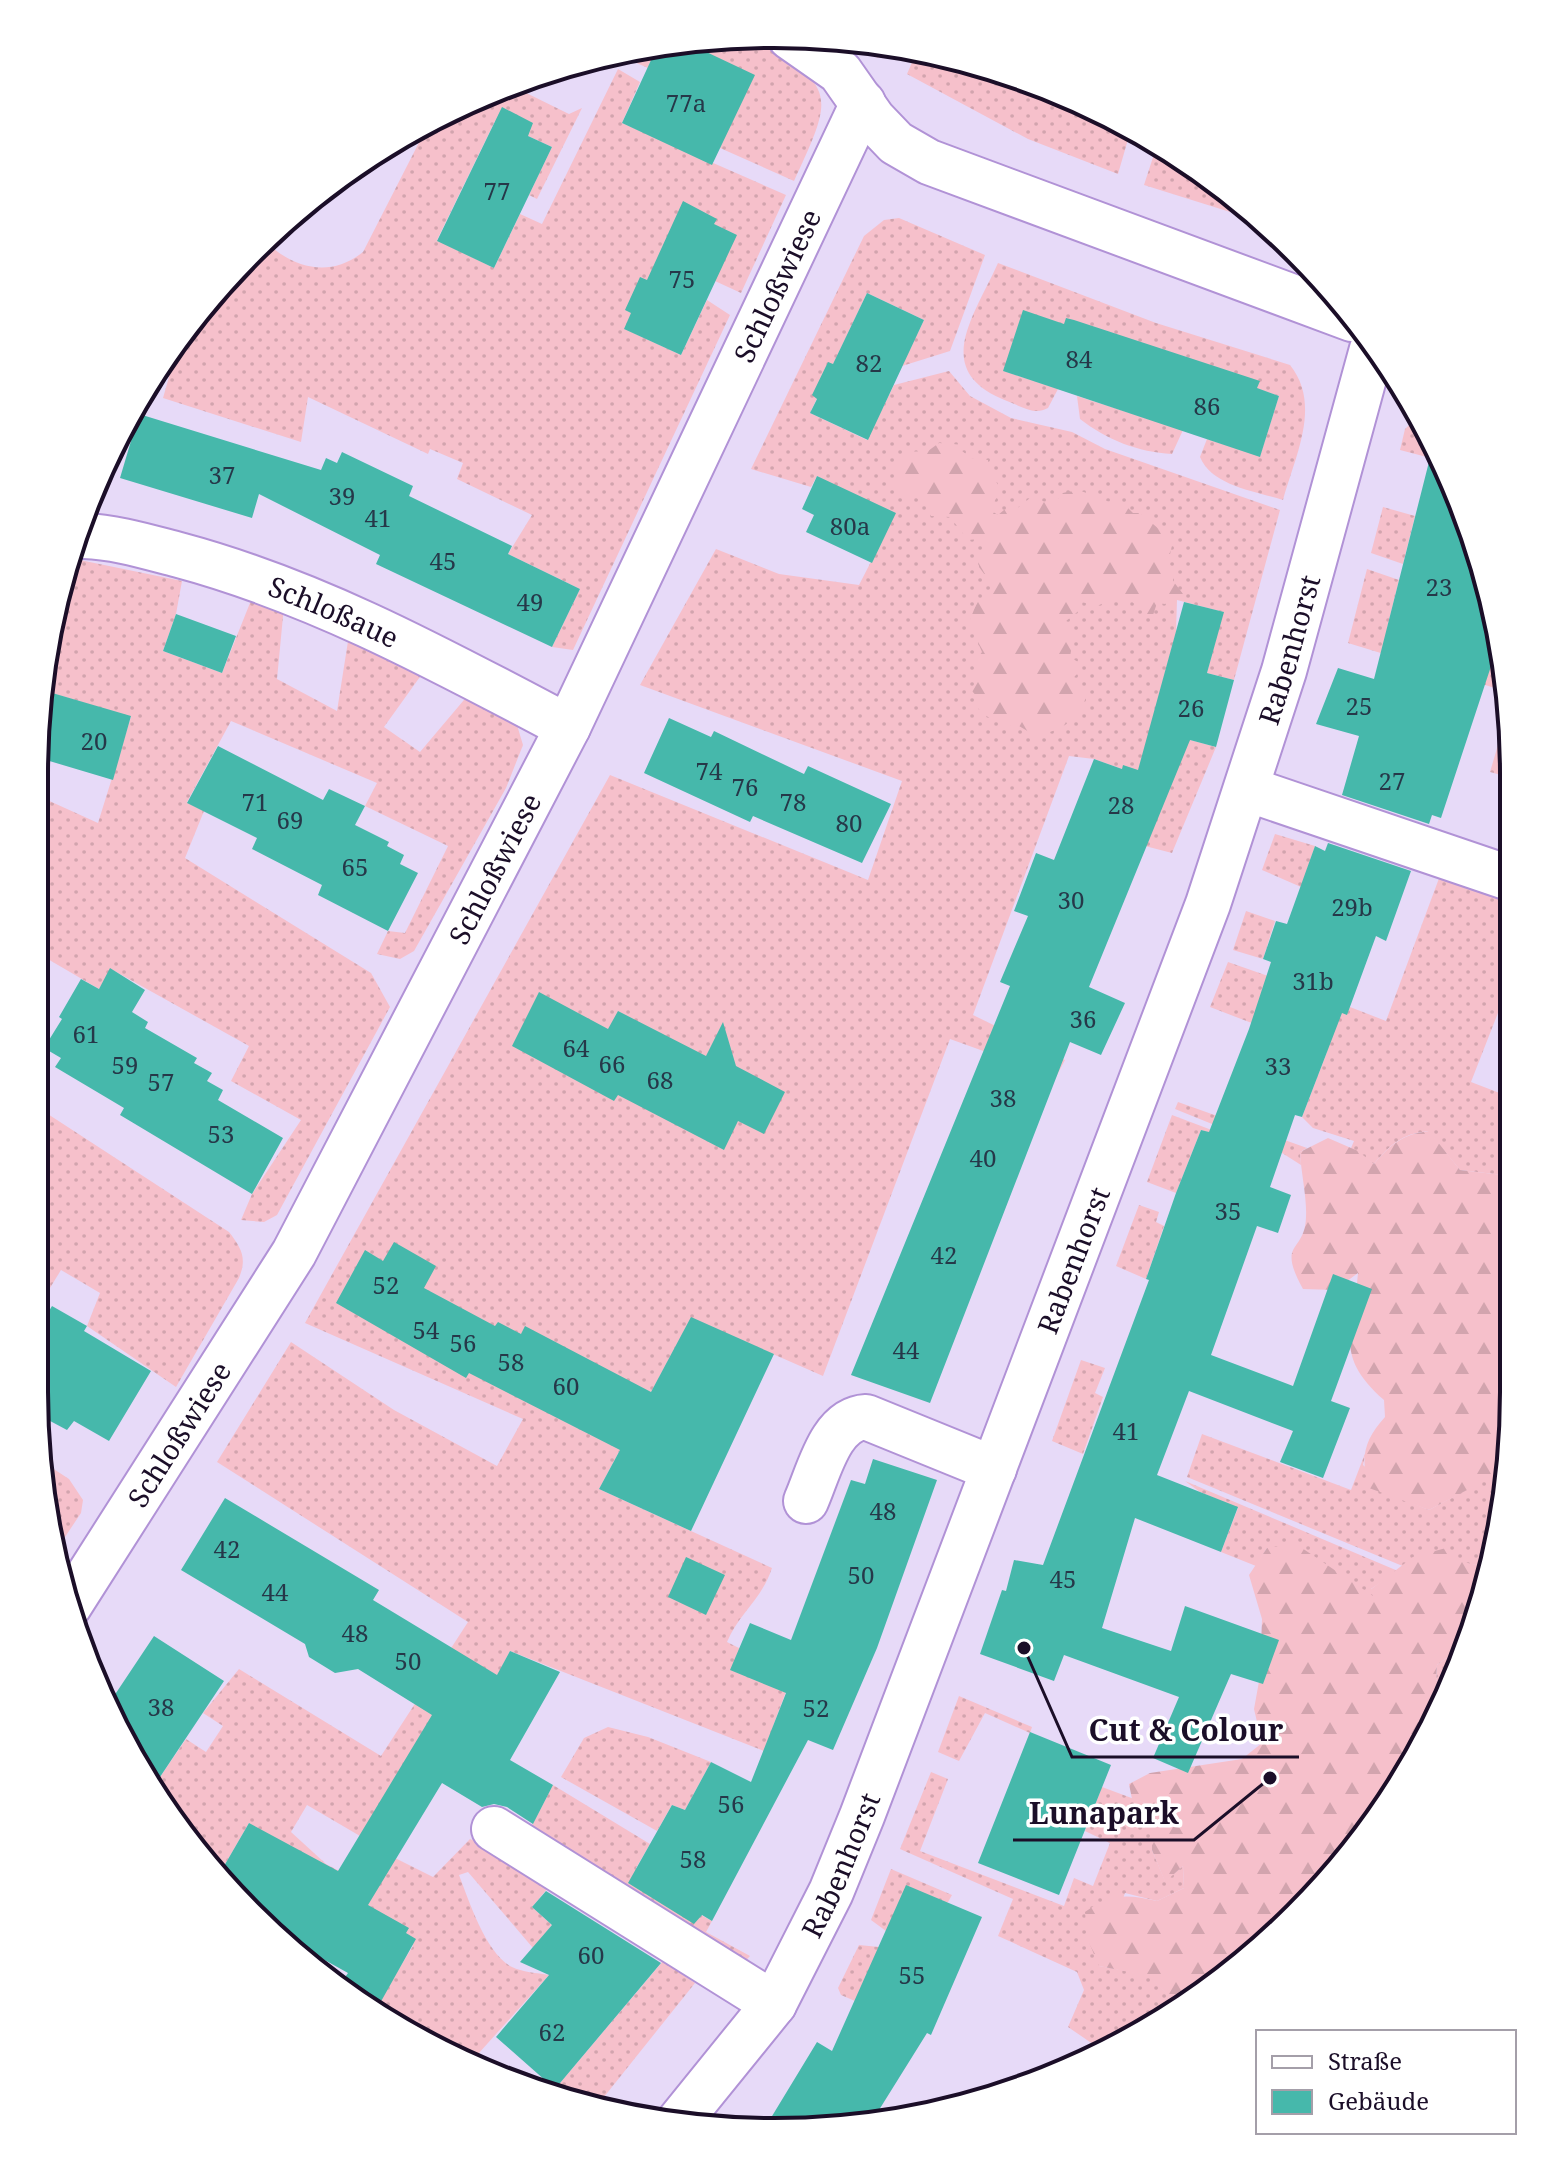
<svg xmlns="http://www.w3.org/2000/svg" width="1548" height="2166" viewBox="0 0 1548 2166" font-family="'Noto Serif',serif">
	<defs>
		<pattern id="grass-dots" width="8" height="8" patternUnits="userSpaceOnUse" patternTransform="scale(2)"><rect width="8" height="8" fill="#f6c0cb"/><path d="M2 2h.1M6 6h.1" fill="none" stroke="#d2a4ae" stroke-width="1.8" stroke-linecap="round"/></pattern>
		<pattern id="forest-firs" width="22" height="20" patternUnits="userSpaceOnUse" patternTransform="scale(2)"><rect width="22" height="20" fill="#f6c0cb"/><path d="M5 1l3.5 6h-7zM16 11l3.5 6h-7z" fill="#d2a4ae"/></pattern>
		<pattern id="garden-furrows" width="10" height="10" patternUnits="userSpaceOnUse" patternTransform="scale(2)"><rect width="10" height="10" fill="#f6c0cb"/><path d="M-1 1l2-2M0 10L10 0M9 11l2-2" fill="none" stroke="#d2a4ae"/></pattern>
	</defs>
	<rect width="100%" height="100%" fill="#e7daf8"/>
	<!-- grass -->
	<path fill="url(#grass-dots)" d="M750 38C837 86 835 93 794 181L720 148 681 40Z
		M658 45 648 68 623 57 626 52Z
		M917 51 966 59 967 65C1024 80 1081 98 1131 129L1118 174 1028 139 907 74Z
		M618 69 640 82 622 123 786 195 741 293 715 281 625 329 681 355 707 300 730 315 573 650 552 647 580 589 508 554 532 515 457 479 463 463 430 449 428 454 308 397 301 442 163 398 169 377 157 374 266 242C294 269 331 278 363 252L430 121 510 85 569 114 582 108 537 199 529 195 552 147 495 121 437 240 494 268 520 214 542 224Z
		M1157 145 1225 187 1262 222 1144 185Z
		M899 218 985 255 950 351 902 366 924 320 867 293 810 413 867 440 894 385 949 371 970 396 1011 418 1072 432 1105 449 1280 510 1234 680 1207 673 1223 612 1177 600 1176 632 1150 729 1216 747 1172 853 1145 846 1167 785 1094 759 1069 756 973 1015 1065 1060 1056 1077 950 1039 823 1376 691 1318 599 1489 772 1568C762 1599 739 1613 727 1642L741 1649 787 1689 773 1726 769 1753 510 1651 442 1783 360 1836 307 1805 291 1832 326 1864 358 1881 381 1851 433 1877 470 1839 557 1877 532 1907 552 1925 533 1948 468 1872 459 1875C469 1901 486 1954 512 1967 522 1972 537 1973 549 1975L470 2063 447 2056 375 2008 413 1946 406 1933 351 1896 312 1966 276 1937 298 1888 249 1823 220 1873 158 1803 152 1789 186 1739 206 1752 223 1726 203 1713 239 1669 381 1756 468 1622 217 1462 291 1342 394 1410 497 1466 523 1419 305 1323 610 775 868 880 902 781 640 685 716 549 779 574 859 585 893 519 817 476 811 487 751 469 864 236 884 220Z
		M998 263 1156 323 1290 365C1322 405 1295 456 1283 500 1255 491 1212 486 1200 457L1207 439 1260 456 1279 396 1023 311 1004 371 1058 389 1048 408C1034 416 1021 406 1007 401 930 371 974 317 998 263Z
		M1077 396 1183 430 1172 454C1138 452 1107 440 1080 419Z
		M1418 417 1438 447 1442 461 1400 450 1405 429Z
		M1383 507 1415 516 1403 564 1371 553Z
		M75 559 182 581 176 614 163 651 222 673 252 598 284 606 277 679 337 711 349 635 422 674 384 727 420 752 469 694 517 725 523 745 506 788 414 951 400 959 377 954 388 931 405 933 448 846 365 806 377 783 231 721 187 802 204 811 185 858 371 973 390 1007 277 1215 264 1222 241 1220 252 1194 301 1120 231 1081 249 1046 111 969 99 989 34 951V794L98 823 131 717 42 690 48 629Z
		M1367 569 1399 580 1387 628 1497 657 1493 667 1506 672 1508 692 1348 643Z
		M1508 711V777L1490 772Z
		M1275 834 1315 846 1301 887 1262 870Z
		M1441 873 1509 896 1510 982 1471 1082 1510 1097 1511 1176 1460 1170 1428 1131C1402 1134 1391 1144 1374 1164L1351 1148 1354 1141 1313 1128 1302 1117 1327 1052 1210 1007 1228 962 1268 976 1347 1014 1350 1007 1386 1021Z
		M1246 911 1275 921 1263 959 1233 950Z
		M1178 1102 1307 1148 1300 1152 1301 1165 1279 1151 1175 1109Z
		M34 1105 229 1232C242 1249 247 1258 239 1278L176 1387 87 1326 100 1293 61 1270 45 1296 34 1289Z
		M1172 1115 1254 1146 1201 1130 1176 1193 1147 1182Z
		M1139 1205 1159 1212 1156 1222 1164 1226 1146 1279 1116 1266Z
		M1081 1360 1105 1368 1095 1393 1103 1397 1083 1454 1052 1441Z
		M1202 1434 1351 1490 1366 1451 1363 1465 1402 1499 1429 1510 1488 1478 1499 1488 1505 1486 1489 1582 1477 1565 1414 1557 1405 1567 1187 1477Z
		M43 1462 69 1479 83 1500 81 1513 55 1552Z
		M1185 1481 1398 1571 1371 1589 1375 1598 1267 1548 1256 1566 1221 1552 1238 1508 1200 1492Z
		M1463 1653 1438 1719 1436 1723 1442 1688 1436 1680 1437 1665 1452 1654Z
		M959 1696 1032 1727 1030 1733 985 1713 959 1761 938 1752Z
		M608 1727 648 1737 711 1762 685 1810 672 1805 657 1831 561 1777 584 1738Z
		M931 1772 948 1779 920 1851 1064 1906 1074 1878 1093 1886 1110 1843 1085 1831 1102 1787 1145 1803 1152 1825V1850L1165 1881 1183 1866 1184 1888 1157 1901 1125 1893 1099 1966 1149 1975 1177 2005 1106 2053 1068 2027 1084 1990 1077 1972 998 1936 1013 1899 900 1849Z
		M553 1785 650 1844 636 1868 645 1884 712 1921 706 1932 750 1956 738 1969 527 1835Z
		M891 1869 952 1895 948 1902 886 1931 871 1920Z
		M859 1945 879 1947 855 2001 841 1995 838 1988Z
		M663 1961 695 1983 600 2102 555 2089Z"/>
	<!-- forest -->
	<path fill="url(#forest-firs)" d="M939 443 965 445 962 451 971 458 988 460V470L1001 489 990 510 998 515 1004 510H1015L1030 498 1054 504 1063 493C1090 486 1087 499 1106 501 1124 504 1118 498 1133 513H1140L1173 541 1168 563 1173 568V581L1184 595 1165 604 1157 603 1152 618 1131 601 1106 602 1097 606 1082 602 1081 609 1066 621 1073 639 1070 657 1078 662V673L1072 679 1086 697C1078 722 1060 730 1036 736L1019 726C1006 728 985 718 977 707L979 699 972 691 977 675 973 665 982 652 969 622 978 600 989 601 988 591 994 587 979 567V559L988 552V546L979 539 968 540 950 517 931 516 926 501 897 492 895 464 899 456 905 452 928 451Z
		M1429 1131 1460 1170 1511 1176 1512 1440 1505 1486 1499 1488 1488 1479 1429 1510 1369 1488C1360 1458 1364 1440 1385 1417L1384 1400C1333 1355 1353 1333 1358 1273L1335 1290 1303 1289C1276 1240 1305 1254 1306 1217 1307 1197 1301 1173 1300 1152L1328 1138 1358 1151 1374 1164C1391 1144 1403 1134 1429 1131Z
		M1296 1544 1373 1596 1370 1590 1413 1557 1446 1548 1454 1560 1477 1565 1489 1583 1463 1653 1452 1654 1437 1665 1436 1680 1442 1688 1436 1723 1361 1843 1262 1949 1177 2005 1149 1976 1099 1966 1088 1940 1085 1912C1110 1893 1128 1894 1157 1901L1184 1888 1183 1866 1165 1882 1152 1850V1825L1145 1803 1132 1799 1129 1784 1150 1773 1242 1759 1262 1743 1254 1709 1260 1676 1262 1619 1249 1575 1267 1548Z"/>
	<!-- garden -->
	<path fill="url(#garden-furrows)" d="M838 38 884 46 878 58Z"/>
	<!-- building -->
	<path fill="#46b8ab" d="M681 40 755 75 712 165 622 123 658 45Z
		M502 107 533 123 528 136 552 147 494 268 437 241Z
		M683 201 717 219 714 224 737 235 681 355 624 329 631 313 625 310 640 277 647 280Z
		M867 293 924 320 868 440 810 413 817 399 812 395 828 362 833 364Z
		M1023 310 1064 324 1066 318 1074 320 1260 381 1257 388 1279 396 1260 457 1003 371Z
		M139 414 321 470 326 458 337 463 342 452 413 486 409 496 512 546 508 554 580 589 552 647 376 564 380 555 259 494 252 518 120 478Z
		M1434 442 1498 645 1441 818 1432 815 1429 824 1342 795 1359 736 1316 724 1338 668 1374 679Z
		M817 476 896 513 872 563 806 532 814 515 802 509Z
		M1184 602 1224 612 1207 673 1234 680 1216 747 1190 740 1089 987 1125 1003 1101 1055 1070 1042 930 1403 851 1375 1010 986 1000 982 1028 916 1014 911 1036 853 1054 860 1094 759 1122 769 1123 765 1138 770Z
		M176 614 236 636 222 673 163 651Z
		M42 690 131 716 113 780 36 757Z
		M669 718 711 737 714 731 804 774 808 766 891 804 862 863 753 816 750 822 644 773Z
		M218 746 323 800 329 789 365 806 355 825 389 842 387 846 404 855 400 864 418 873 388 931 318 895 322 885 252 849 257 838 187 803Z
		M1328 843 1411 871 1386 941 1376 936 1347 1015 1342 1013 1302 1117 1295 1115 1270 1187 1291 1195 1278 1233 1257 1226 1211 1355 1293 1386 1333 1274 1372 1289 1331 1401 1350 1408 1323 1478 1280 1462 1293 1431 1189 1391 1157 1475 1238 1507 1221 1552 1135 1518 1102 1628 1171 1651 1185 1606 1279 1640 1263 1684 1231 1674 1188 1773 1153 1758 1179 1697 1064 1655 1054 1681 980 1654 1002 1590 1006 1591 1014 1560 1043 1565 1149 1280 1146 1279 1176 1193 1201 1130 1209 1132 1249 1029 1271 962 1263 959 1276 921 1287 924 1315 846 1325 851Z
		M110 968 145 990 132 1012 148 1022 145 1028 197 1058 194 1063 212 1073 207 1081 223 1090 218 1100 283 1138 252 1194 120 1115 124 1108 55 1067 61 1058 44 1048 62 1019 59 1017 81 979 99 989Z
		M539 992 608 1029 618 1011 706 1056 723 1022 736 1066 785 1092 764 1134 738 1121 724 1150 618 1095 614 1101 512 1046Z
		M394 1242 436 1266 424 1288 495 1326 498 1322 521 1334 525 1326 651 1392 691 1317 774 1354 691 1531 599 1489 620 1450 469 1373 466 1378 336 1303 365 1250 383 1261Z
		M52 1306 87 1326 84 1331 151 1371 109 1441 74 1421 67 1430 37 1414 34 1336Z
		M873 1459 937 1480 877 1648 833 1750 808 1740 712 1921 702 1915 694 1924 628 1883 672 1805 685 1810 711 1762 751 1782 786 1693 730 1670 750 1623 791 1640 851 1480 865 1484Z
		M225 1498 379 1590 373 1600 497 1675 510 1651 560 1672 510 1760 553 1785 533 1824 507 1807 494 1804 482 1807 442 1783 368 1905 409 1928 406 1933 416 1939 379 2005 341 1983 348 1973 269 1929 220 1873 249 1823 338 1871 432 1715 358 1669 335 1673 309 1657 305 1644 181 1570Z
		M686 1557 725 1575 706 1615 668 1597Z
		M154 1636 224 1681 152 1789 112 1699Z
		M1030 1732 1111 1765 1059 1895 978 1863Z
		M906 1885 982 1917 931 2035 927 2033 869 2126H766L817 2042 832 2051Z
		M546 1891 661 1963 555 2089 496 2037 549 1975 520 1962 552 1925 532 1907Z"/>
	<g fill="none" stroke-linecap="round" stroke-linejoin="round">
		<!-- minor casing -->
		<g stroke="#b192d6" stroke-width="48">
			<g id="minor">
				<path d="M790 37 840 72 873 119 896 143 929 162 1352 319"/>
				<path id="s1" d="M84 536C116 537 148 547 179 555 317 592 443 661 568 727"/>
				<path d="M1247 789 1509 878"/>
				<path d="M806 1501C819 1472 830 1419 866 1417L994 1469"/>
				<path id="s2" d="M69 1606 294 1253 568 727 863 103"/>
				<path d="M494 1829 774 2004"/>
				<path id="s3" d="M676 2125 774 2004 831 1892 862 1816 1208 904 1284 671 1372 349"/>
			</g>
		</g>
		<!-- minor -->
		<use href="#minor" stroke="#fff" stroke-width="44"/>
	</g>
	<g text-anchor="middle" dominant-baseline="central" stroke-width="7" stroke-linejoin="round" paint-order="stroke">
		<!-- number labels -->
		<g font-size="24" fill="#263849">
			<text x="686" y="102">77a</text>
			<text x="497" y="190">77</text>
			<text x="682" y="278">75</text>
			<text x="1079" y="358">84</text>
			<text x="869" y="362">82</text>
			<text x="1207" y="405">86</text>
			<text x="222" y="474">37</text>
			<text x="342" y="495">39</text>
			<text x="378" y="517">41</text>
			<text x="850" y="525">80a</text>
			<text x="443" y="560">45</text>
			<text x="1439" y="586">23</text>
			<text x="530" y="601">49</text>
			<text x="1359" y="705">25</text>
			<text x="1191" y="707">26</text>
			<text x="94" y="740">20</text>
			<text x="709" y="770">74</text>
			<text x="1392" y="780">27</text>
			<text x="745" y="786">76</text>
			<text x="255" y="801">71</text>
			<text x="793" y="801">78</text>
			<text x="1121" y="804">28</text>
			<text x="290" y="819">69</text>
			<text x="849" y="822">80</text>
			<text x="355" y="866">65</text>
			<text x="1071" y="899">30</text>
			<text x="1352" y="906">29b</text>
			<text x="1313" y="980">31b</text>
			<text x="1083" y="1018">36</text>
			<text x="86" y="1033">61</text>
			<text x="576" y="1047">64</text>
			<text x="612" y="1063">66</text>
			<text x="125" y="1064">59</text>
			<text x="1278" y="1065">33</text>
			<text x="660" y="1079">68</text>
			<text x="161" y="1081">57</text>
			<text x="1003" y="1097">38</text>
			<text x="221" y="1133">53</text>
			<text x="983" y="1157">40</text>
			<text x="1228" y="1210">35</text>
			<text x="944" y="1254">42</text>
			<text x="386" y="1284">52</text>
			<text x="426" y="1329">54</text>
			<text x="463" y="1342">56</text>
			<text x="906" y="1349">44</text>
			<text x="511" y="1361">58</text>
			<text x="566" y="1385">60</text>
			<text x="1126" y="1430">41</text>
			<text x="883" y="1510">48</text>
			<text x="227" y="1548">42</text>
			<text x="861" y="1574">50</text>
			<text x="1063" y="1578">45</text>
			<text x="275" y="1591">44</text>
			<text x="355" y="1632">48</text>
			<text x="408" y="1660">50</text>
			<text x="161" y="1706">38</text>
			<text x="816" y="1707">52</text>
			<text x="731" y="1803">56</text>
			<text x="693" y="1858">58</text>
			<text x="591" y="1954">60</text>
			<text x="912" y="1974">55</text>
			<text x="552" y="2031">62</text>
		</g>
		<!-- street labels -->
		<g font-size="28" fill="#1b0e28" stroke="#fff">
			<text stroke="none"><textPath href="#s2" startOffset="1500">Schloßwiese</textPath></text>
			<text stroke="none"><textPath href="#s1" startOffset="262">Schloßaue</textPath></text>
			<text stroke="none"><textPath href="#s3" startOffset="1606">Rabenhorst</textPath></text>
			<text stroke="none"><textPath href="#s2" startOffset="852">Schloßwiese</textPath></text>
			<text stroke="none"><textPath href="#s3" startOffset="958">Rabenhorst</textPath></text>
			<text stroke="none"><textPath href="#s2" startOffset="204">Schloßwiese</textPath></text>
			<text stroke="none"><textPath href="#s3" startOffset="310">Rabenhorst</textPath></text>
		</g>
	</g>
	<!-- crop -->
	<path d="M0 0H1548V2166H0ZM774 48H774A726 726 0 0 1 1500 774V1392A726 726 0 0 1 774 2118H774A726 726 0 0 1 48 1392V774A726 726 0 0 1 774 48Z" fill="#fff" fill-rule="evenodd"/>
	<path fill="none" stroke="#1b0e28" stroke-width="4" d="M774 48H774A726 726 0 0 1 1500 774V1392A726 726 0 0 1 774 2118H774A726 726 0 0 1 48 1392V774A726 726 0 0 1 774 48Z"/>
	<!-- callouts -->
	<path fill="none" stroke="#1b0e28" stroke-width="3" d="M1024 1648L1072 1757H1299M1270 1778L1194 1840H1013"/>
	<g fill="#1b0e28" stroke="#fff" stroke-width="3">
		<circle cx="1024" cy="1648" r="8"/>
		<circle cx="1270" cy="1778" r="8"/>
	</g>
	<g font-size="30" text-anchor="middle" font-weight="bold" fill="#1b0e28" stroke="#fff" stroke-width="7" stroke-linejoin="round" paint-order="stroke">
		<text x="1186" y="1741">Cut &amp; Colour</text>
		<text x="1104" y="1824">Lunapark</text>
	</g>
	<!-- legend -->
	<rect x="1256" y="2030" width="260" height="104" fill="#ffffff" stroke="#a49fa9" stroke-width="2"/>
	<rect x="1272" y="2056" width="40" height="12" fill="#ffffff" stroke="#a49fa9" stroke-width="2"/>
	<text x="1328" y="2070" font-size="24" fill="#1b0e28">Straße</text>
	<rect x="1272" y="2090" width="40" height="24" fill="#46b8ab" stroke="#a49fa9" stroke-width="2"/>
	<text x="1328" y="2110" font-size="24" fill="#1b0e28">Gebäude</text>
</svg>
